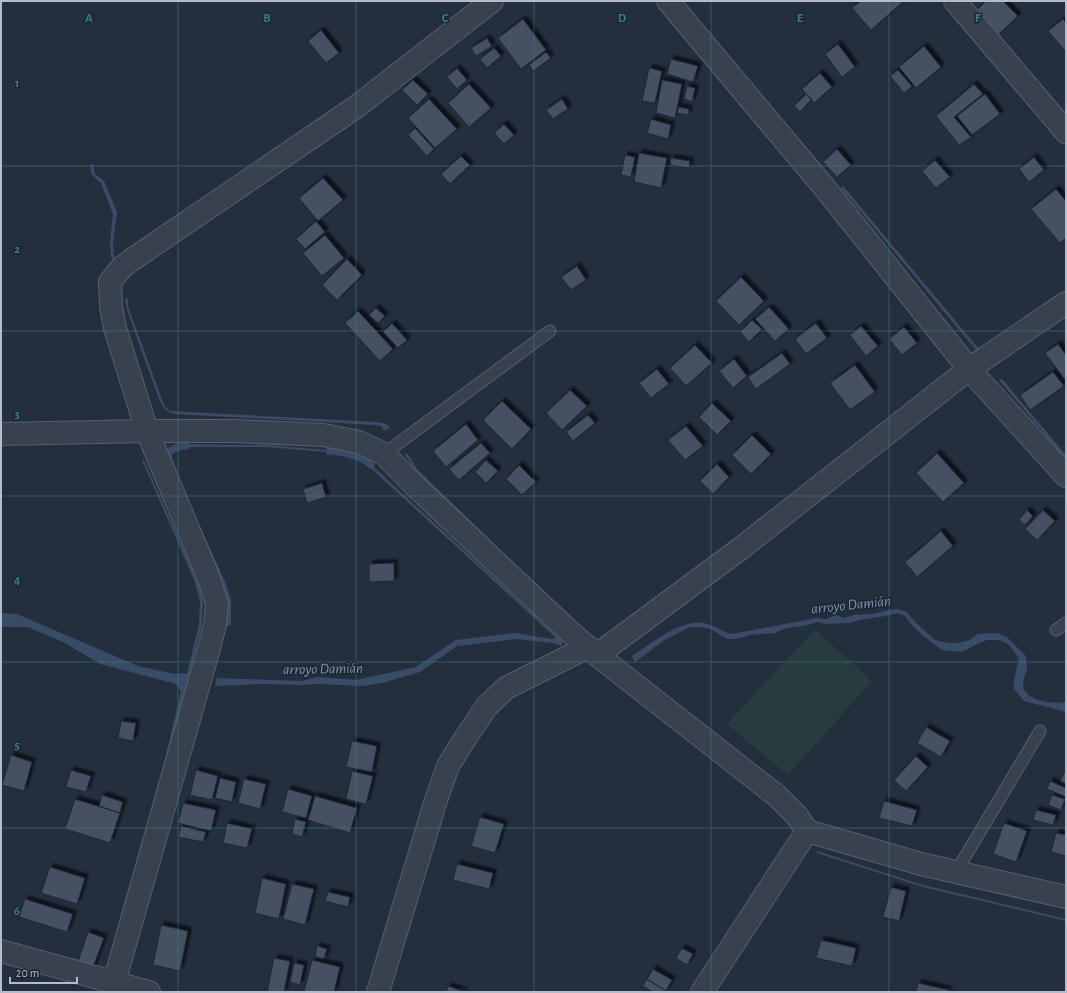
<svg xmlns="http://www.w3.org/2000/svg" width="1067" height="993" viewBox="0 0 1067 993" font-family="'Alegreya Sans',sans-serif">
	<defs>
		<filter id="shadow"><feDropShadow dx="3.5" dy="-3.5" stdDeviation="1" flood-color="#0009"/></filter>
	</defs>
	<rect width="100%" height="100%" fill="#242f3e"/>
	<!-- green -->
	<path fill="#263c3f" d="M815 629 872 681 788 775 727 724Z"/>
	<!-- water -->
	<path fill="#394c67" d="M90 164 93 165 95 174 104 181 117 212 113 243 114 256 118 262 115 264 111 256 110 243 113 214 101 183 91 174Z
		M843 186 984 355 981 356 841 188Z
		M128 298V306L130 312 161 397 165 407 170 411 376 422C381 423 388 423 390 428L384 431 381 426 376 425 176 414C165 412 164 408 159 399L128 313 125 300Z
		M1002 379 1066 455V459L999 380Z
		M178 444 267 445 337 451V453L267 447H179Z
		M407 453 417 469 586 633 590 636 595 638 591 639 584 635 416 471 406 457 404 456Z
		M365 459 560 639H562V646L553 643 516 639 457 646 420 672 382 683 362 686 319 684 300 685 260 684 215 686 217 678 302 681 318 677 356 680 416 667 456 640 515 633 552 639 556 638 363 461Z
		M142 460H144L199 585 203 602 202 624 185 693 143 854 181 691 176 684 100 664 65 643 28 627H1V613L17 614 138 666 175 674 184 673 187 674 199 624 200 602 195 582Z
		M170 460 226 584 231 600V625L227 626V600L223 585 168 461Z
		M897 609 907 612 915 622 935 640 949 643H958L970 640 978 634 998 633 1007 637 1026 656C1026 660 1027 665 1027 669 1026 674 1023 679 1023 684 1024 702 1053 704 1066 702V714L1063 711 1024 701 1014 689V681L1019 658 1008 644 1000 640H987L977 644 962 652 942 650 922 635 911 624 905 616 898 613 886 616 865 619 848 623 825 624 818 622 803 626 793 627 784 629 775 633 749 635 736 639H727L711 629 700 627H690L663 641 635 662 632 656C651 644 680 619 704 623 714 625 722 632 732 634L817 618 826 619 836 615 844 618 854 615 872 614 885 611Z
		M817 851 923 885 1066 919V921L923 887 817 853Z"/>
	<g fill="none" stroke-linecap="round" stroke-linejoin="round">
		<!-- stream -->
		<path stroke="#394c67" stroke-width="7" d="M329 451C344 452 359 455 371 465
			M170 463 168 457 170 451 180 446H187"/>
	</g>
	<!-- building -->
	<path fill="#455162" stroke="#1f2835" filter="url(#shadow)" d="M861 1H904L871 30 852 8Z
		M986 1H1003L1018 16 998 35 975 12Z
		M523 19 546 50 521 69 498 38Z
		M1063 19 1066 23V52L1048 31Z
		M321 30 339 53 326 63 308 41Z
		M487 38 492 46 476 56 471 48Z
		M838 44 855 67 842 77 825 54Z
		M924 46 941 67 916 88 899 67Z
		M494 48 501 56 487 68 480 59Z
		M546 52 551 58 533 71 529 65Z
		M671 59 698 66 693 82 667 74Z
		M457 68 467 80 457 89 447 77Z
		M649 68 662 71 655 103 642 101Z
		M898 70 912 86 904 93 890 76Z
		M820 73 832 87 814 103 802 89Z
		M413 80 428 94 417 105 402 90Z
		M662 80 682 84 675 118 656 113Z
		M469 84 491 108 469 127 448 103Z
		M974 84 983 94 954 117 971 137 959 145 936 116Z
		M687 86 695 88 692 102 684 99Z
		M806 94 812 99 800 112 794 106Z
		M985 94 1000 114 972 135 957 116Z
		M429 99 457 129 435 148 408 118Z
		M562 99 568 109 553 119 546 110Z
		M678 107 689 109 688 115 677 113Z
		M651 119 671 125 668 139 647 133Z
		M504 124 514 135 504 144 494 133Z
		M415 128 434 149 427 156 408 135Z
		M837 149 851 165 837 177 823 162Z
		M639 153 667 158 661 188 634 182Z
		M625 155 635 157 631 177 621 175Z
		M461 156 470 165 450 184 441 174Z
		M1034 157 1044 170 1029 182 1019 169Z
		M671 158 690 161 689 168 670 165Z
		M935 160 950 177 936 188 922 171Z
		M323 178 343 200 318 221 299 198Z
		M1056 189 1066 201V238L1060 243 1031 209Z
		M316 221 325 232 305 249 296 239Z
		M325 235 344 258 322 276 303 253Z
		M347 259 362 275 337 300 322 285Z
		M577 266 586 280 571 290 561 277Z
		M741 277 764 301 739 325 716 301Z
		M769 307 789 329 775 341 755 319Z
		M376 308 385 316 378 323 369 315Z
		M358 311 393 349 380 361 345 323Z
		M752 320 762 329 749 342 740 332Z
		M392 323 407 340 398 348 383 332Z
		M816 323 827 338 806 354 795 339Z
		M861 326 878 346 866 356 850 335Z
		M904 327 917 343 902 355 889 339Z
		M1058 344 1066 355V381L1045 353Z
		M695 345 712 363 686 386 670 368Z
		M782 353 790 364 756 389 748 377Z
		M734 359 747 376 733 388 719 371Z
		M855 365 875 392 850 410 830 383Z
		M657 369 669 384 651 398 639 383Z
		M1053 372 1064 386 1030 410 1020 395Z
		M570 390 587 406 562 430 546 413Z
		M502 401 531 429 512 449 483 420Z
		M712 403 731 421 717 435 699 417Z
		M588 415 595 423 573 441 566 432Z
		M466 424 478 440 446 467 433 451Z
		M686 426 703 446 685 460 668 440Z
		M752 435 771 454 751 474 732 455Z
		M481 443 490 453 459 480 449 469Z
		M937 453 964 483 943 502 916 473Z
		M486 460 498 471 486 483 475 472Z
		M717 464 729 477 713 494 700 481Z
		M519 465 536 482 522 495 506 479Z
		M322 483 326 497 307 503 303 489Z
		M1027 510 1033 516 1025 525 1019 520Z
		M1043 510 1055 521 1037 540 1025 529Z
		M941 531 953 546 917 577 905 562Z
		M394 563V581L369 582V564Z
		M121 721 136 723 133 741 118 738Z
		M926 727 950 741 941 757 917 743Z
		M352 741 377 746 372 772 346 767Z
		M11 755 32 762 24 791 2 785Z
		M916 756 928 767 906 791 894 780Z
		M1066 769V784L1060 781Z
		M71 770 91 776 86 792 66 787Z
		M196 770 218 776 212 800 190 795Z
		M352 771 373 776 366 804 346 799Z
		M220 778 236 782 232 802 215 798Z
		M244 779 266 784 260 809 238 803Z
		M1050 781 1066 788V797L1047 789Z
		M288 789 312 796 306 818 282 812Z
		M102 795 123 802 120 813 99 806Z
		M1052 795 1065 799 1061 810 1048 805Z
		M315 796 357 808 350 833 308 820Z
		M75 799 120 813 110 843 65 829Z
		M884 801 917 810 912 826 879 818Z
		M183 803 216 810 211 831 178 823Z
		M1036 810 1056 815 1053 825 1033 820Z
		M480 817 504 824 495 853 471 846Z
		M295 819 306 822 302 837 292 834Z
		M227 823 252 829 247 848 223 843Z
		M1004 823 1027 831 1016 862 993 854Z
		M181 826 206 832 203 842 178 837Z
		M1056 833 1066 835V856L1051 852Z
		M457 864 493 873 489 889 453 880Z
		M50 867 85 878 77 904 41 893Z
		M262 878 286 884 279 919 255 913Z
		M292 884 314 889 305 925 283 919Z
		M891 887 906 891 899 921 883 917Z
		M328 892 350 897 348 907 325 901Z
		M25 899 73 914 67 932 19 917Z
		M161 925 188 931 180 971 153 965Z
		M88 932 104 938 92 970 77 964Z
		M821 940 856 948 852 966 816 958Z
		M317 946 327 949 324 959 315 957Z
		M682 948 693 954 687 965 676 958Z
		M274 958 290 961 284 992H267Z
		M312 960 340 967 334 992H304Z
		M294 963 304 965 300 985 290 982Z
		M653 969 672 980 666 991 647 979Z
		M647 979 666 991 665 992H652L643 986Z
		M918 983 949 990 948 992H916Z
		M448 986 465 992H446Z"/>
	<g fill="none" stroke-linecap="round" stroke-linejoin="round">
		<!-- service casing -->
		<g stroke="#565f6c" stroke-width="13">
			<path id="service" d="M384 454 550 331
				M1056 630 1066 623
				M956 872 1040 731"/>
		</g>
		<!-- minor casing -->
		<g stroke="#565f6c" stroke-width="24">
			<path id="minor" d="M668 1 824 187 969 369 1066 476
				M955 1 1066 132
				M1 434 147 431H235L323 435 359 442 384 454 416 487 569 631 597 655 777 796 797 816 807 831 921 864 1066 897
				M597 655 740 549 969 369 1066 303
				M1 951 149 992
				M114 983 208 652 215 625 217 604 208 576 147 431 115 328 111 307 110 282 121 268 133 259 356 107 492 1
				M378 992 435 803 448 766 466 737 487 706 506 688 588 647
				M702 992 807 831"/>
		</g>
		<!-- service -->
		<use href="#service" stroke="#38414e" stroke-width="11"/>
		<!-- minor -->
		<use href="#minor" stroke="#38414e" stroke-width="22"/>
	</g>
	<!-- grid -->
	<path fill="none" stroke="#308480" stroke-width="1" stroke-opacity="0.55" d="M178 1V992M356 1V992M534 1V992M711 1V992M889 1V992M1 166H1066M1 331H1066M1 496H1066M1 662H1066M1 828H1066"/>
	<g text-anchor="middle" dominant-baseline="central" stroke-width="3" stroke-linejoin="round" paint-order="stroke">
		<!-- water labels -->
		<g font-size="15" font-style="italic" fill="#7c92b1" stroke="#1d2633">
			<text transform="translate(851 605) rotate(-6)">arroyo Damián</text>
			<text transform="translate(323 669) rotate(-1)">arroyo Damián</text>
		</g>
	</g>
	<g font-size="13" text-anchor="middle" font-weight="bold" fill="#308480" stroke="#1d2633" stroke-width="3" stroke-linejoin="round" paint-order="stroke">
		<text x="89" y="22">A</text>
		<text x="267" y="22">B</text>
		<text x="445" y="22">C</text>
		<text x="622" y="22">D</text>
		<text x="800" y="22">E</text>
		<text x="978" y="22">F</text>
		<text x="17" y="87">1</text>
		<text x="17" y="253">2</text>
		<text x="17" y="418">3</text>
		<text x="17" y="584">4</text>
		<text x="17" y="749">5</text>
		<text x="17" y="915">6</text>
	</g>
	<!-- border -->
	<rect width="1067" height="993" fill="none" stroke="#b4bcc9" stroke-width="4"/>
	<!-- scale -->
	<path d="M10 977v6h67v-6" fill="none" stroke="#b4bcc9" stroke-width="2"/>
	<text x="16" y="977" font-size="12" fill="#b4bcc9" stroke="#1d2633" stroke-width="3" paint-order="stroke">20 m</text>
</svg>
